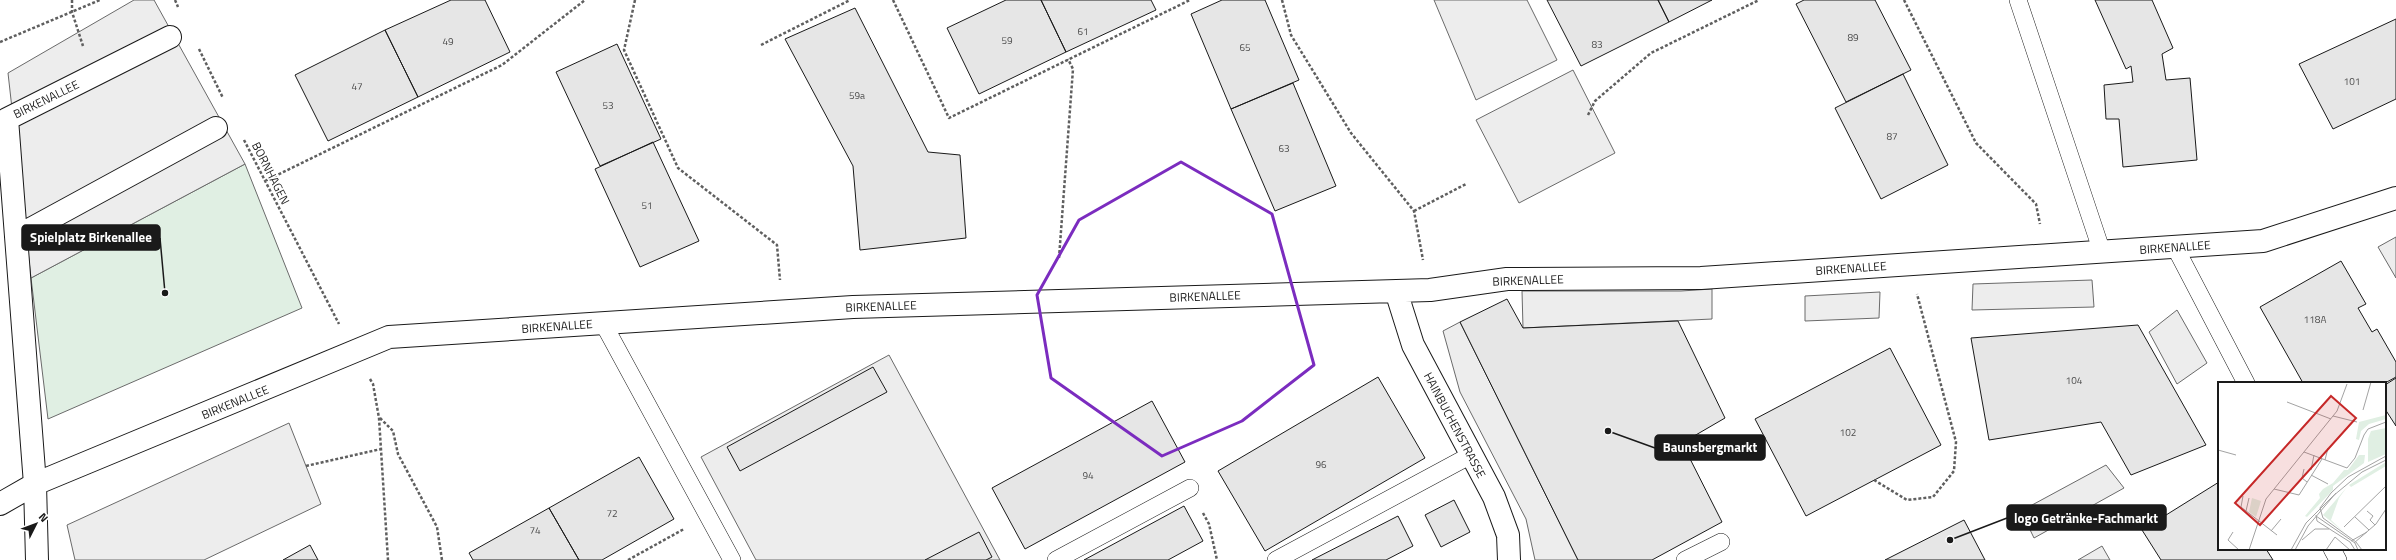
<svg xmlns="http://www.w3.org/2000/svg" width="2396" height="560" viewBox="0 0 2396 560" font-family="'Titillium Web',sans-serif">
	<rect width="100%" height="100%" fill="#fff"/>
	<!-- green -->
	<path fill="#e0efe3" stroke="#6a6a6a" d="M245 164 302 308 48 419 31 278Z"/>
	<!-- parking -->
	<path fill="#ededed" stroke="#6a6a6a" d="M134 0H154L245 164 31 278 8 73Z
		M1434 0H1527L1557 60 1476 100Z
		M1573 70 1615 153 1519 203 1476 120Z
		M2396 237V278L2378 247Z
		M2092 280 2094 307 1972 310 1973 284Z
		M1712 289V319L1523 328 1522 291H1681Z
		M1880 292 1879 318 1805 321V296Z
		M2177 310 2207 363 2177 384 2149 332Z
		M1460 322 1578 560H1535L1526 519 1460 392 1443 331Z
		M889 355 1000 560H756L701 457Z
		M289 423 321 504 204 560H75L67 525Z
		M2106 465 2124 488 2034 538 2021 511Z
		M2102 546 2110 560H2078Z"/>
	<!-- building -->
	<path fill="#e6e6e6" stroke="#1a1a1a" d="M451 0H485L510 52 418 97 385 30Z
		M1006 0H1041L1066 52 979 94 947 28Z
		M1041 0H1151L1156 10 1066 52Z
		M1222 0H1265L1299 80 1231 109 1191 14Z
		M1547 0H1658L1669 22 1581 66Z
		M1658 0H1712L1669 22Z
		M1804 0H1875L1911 70 1846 102 1796 4Z
		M2095 0H2152L2173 48 2162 54 2166 80 2190 78 2197 160 2123 167 2119 119H2106L2104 85 2133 82 2131 66 2126 69Z
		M855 8 928 152 960 155 966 238 860 250 853 166 785 39Z
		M2396 19V99L2333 129 2299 64Z
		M385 30 418 97 328 141 295 75Z
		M617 44 661 139 600 166 556 72Z
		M1903 74 1948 165 1881 199 1835 108Z
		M1293 83 1336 186 1275 211 1231 109Z
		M653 142 699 241 640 267 595 169Z
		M2341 261 2366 304 2358 308 2372 332 2377 329 2396 362V377L2385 383H2303L2260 307Z
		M1507 299 1523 328 1678 321 1725 418 1682 443 1722 522 1652 560H1578L1460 322Z
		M2138 325 2206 445 2131 475 2101 422 1989 440 1971 338Z
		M1890 348 1941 445 1806 516 1755 419Z
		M873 367 887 392 740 471 727 447Z
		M1378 377 1425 458 1265 551 1218 471Z
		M2396 378V426L2385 409V385Z
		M1152 401 1185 462 1025 549 992 488Z
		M639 457 674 519 602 560H579L549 508Z
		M2219 482V549H2266L2273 560H2161L2142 530Z
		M1454 500 1470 532 1441 547 1425 515Z
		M1184 506 1203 541 1168 560H1084Z
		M549 508 579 560H473L469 553Z
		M1398 516 1413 546 1386 560H1312Z
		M1964 520 1985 560H1885Z
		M979 532 992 557 986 560H925Z
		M310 545 318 560H283Z"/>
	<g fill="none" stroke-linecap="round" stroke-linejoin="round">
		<!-- lane casing -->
		<g stroke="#1a1a1a" stroke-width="18">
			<path id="lane" d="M2018 0 2102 252
				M2175 247 2246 383
				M603 323 732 560
				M2332 549 2338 560
				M1056 560 1190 488
				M1276 560 1471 455
				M1685 560 1721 542"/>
		</g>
		<!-- street casing -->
		<g stroke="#1a1a1a" stroke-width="24">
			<path id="street" d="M16 237 216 128
				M1396 291 1413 345 1494 497 1508 535 1509 560
				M0 504 35 484 389 337 853 307 1430 290 1507 279 1701 278 2263 241 2396 198
				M37 560 35 484 7 119 170 37"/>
		</g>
		<!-- path -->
		<path stroke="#5f5f5f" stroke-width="2.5" stroke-dasharray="3 2" stroke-linecap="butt" d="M72 0V12L83 46
			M175 0 178 7
			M635 0 624 50 678 168 777 245 780 280
			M893 0 949 118 1190 0
			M1282 0 1291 35 1351 133 1414 211 1423 260
			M1904 0 1976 143 2036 204 2040 224
			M0 42 100 0
			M761 45 850 0
			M199 49 223 98
			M1588 115 1595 101 1651 53 1759 0
			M244 140 339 324
			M265 181 502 65 585 0
			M1414 211 1466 184
			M1059 258 1073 69 1068 59
			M370 379 373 384 379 418 388 560
			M380 418 393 431 398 454 437 527 442 560
			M306 466 381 449
			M1874 480 1907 500 1933 497 1954 471 1956 442 1917 294
			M1203 513 1209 524 1217 560
			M628 560 684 529"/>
		<!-- lane -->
		<use href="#lane" stroke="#fff" stroke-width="17"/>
		<!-- street -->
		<use href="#street" stroke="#fff" stroke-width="22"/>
	</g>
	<!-- marked area -->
	<path fill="none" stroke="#7b2cbf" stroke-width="3" stroke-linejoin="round" d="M1181 162 1272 214 1314 365 1242 421 1162 456 1051 378 1037 295 1079 220Z"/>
	<g text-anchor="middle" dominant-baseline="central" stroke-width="3" stroke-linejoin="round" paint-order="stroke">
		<!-- number labels -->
		<g font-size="10" fill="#4d4d4d">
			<text x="1083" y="31">61</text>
			<text x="1853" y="37">89</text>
			<text x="1007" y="40">59</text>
			<text x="448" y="41">49</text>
			<text x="1597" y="44">83</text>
			<text x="1245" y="47">65</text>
			<text x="2352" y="81">101</text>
			<text x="357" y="86">47</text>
			<text x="857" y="95">59a</text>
			<text x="608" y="105">53</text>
			<text x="1892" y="136">87</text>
			<text x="1284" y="148">63</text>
			<text x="647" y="205">51</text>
			<text x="2315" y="319">118A</text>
			<text x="2074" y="380">104</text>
			<text x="1848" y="432">102</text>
			<text x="1321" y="464">96</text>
			<text x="1088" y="475">94</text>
			<text x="612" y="513">72</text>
			<text x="535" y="530">74</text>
		</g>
		<!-- street labels -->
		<g font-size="12" fill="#1a1a1a" stroke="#fff">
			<text transform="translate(46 99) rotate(-26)">BIRKENALLEE</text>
			<text transform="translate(271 173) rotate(63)">BORNHAGEN</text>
			<text transform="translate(2175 247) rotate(-4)">BIRKENALLEE</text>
			<text transform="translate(1851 268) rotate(-4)">BIRKENALLEE</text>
			<text transform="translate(1528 280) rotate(-2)">BIRKENALLEE</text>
			<text transform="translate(1205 296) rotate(-2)">BIRKENALLEE</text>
			<text transform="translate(881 306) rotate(-2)">BIRKENALLEE</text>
			<text transform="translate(557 326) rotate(-4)">BIRKENALLEE</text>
			<text transform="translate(235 402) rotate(-22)">BIRKENALLEE</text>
			<text transform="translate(1455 425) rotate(62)">HAINBUCHENSTRASSE</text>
		</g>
	</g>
	<!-- overview -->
	<g transform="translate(2218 382)">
		<rect width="168" height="168" fill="#fff"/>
		<path d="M168 33V37L151 42 143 49 141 58 138 57 141 40ZM168 46V72L150 80V57L153 49ZM141 73H147L146 81 115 104V108L89 135 87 134 102 116 101 112 105 107 115 101 126 88H130ZM168 80V84L133 105 131 103ZM129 105 121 116 113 138 127 151 105 133ZM34 116 43 119 38 135 31 130Z" fill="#e0efe3"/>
		<path fill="none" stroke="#a3a3a3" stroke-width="1" d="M69 20 113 37M145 28 153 0M115 34 139 40M0 68 18 73M86 70 129 86 137 76 146 53 150 47 168 40M107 78 110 66M86 87 84 96 89 100M93 88 96 73M93 93 110 102M56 107 81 113 104 77M25 114 23 125 59 153M28 129 31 116M149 129 155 134 152 138 157 143M98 133 99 139 132 160 137 168M98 134 137 161 140 168M137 135 151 148M126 145 168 104M53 149 63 137M15 150 10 158 21 168M84 158 97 147H111M133 159 149 150M136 161 158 142 168 127M31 168 48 117 119 29 129 2M73 168 88 141 115 114 144 90 168 78M77 168 90 144 118 111M108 168 117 155 132 168M144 168 138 160 105 136 102 126 113 111 130 95 168 74"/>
		<path fill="#c62828" fill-opacity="0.15" stroke="#c62828" stroke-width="2" d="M113 14 138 36 42 143 17 121Z"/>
		<rect width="168" height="168" fill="none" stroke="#1a1a1a" stroke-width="2"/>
	</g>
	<!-- callouts -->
	<path fill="none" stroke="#1a1a1a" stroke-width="1.5" d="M165 293L160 238M1608 431L1655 448M1950 540L2007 518"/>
	<g fill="#1a1a1a" stroke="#fff" stroke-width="1.5">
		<circle cx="165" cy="293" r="4"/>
		<circle cx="1608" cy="431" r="4"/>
		<circle cx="1950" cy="540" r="4"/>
	</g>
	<g fill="#1a1a1a" stroke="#1a1a1a" stroke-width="1.5">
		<rect x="22" y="225" width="138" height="25" rx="4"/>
		<rect x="1655" y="435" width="110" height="25" rx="4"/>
		<rect x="2007" y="505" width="159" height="25" rx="4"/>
	</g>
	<g font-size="13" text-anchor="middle" font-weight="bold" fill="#fff">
		<text x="91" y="242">Spielplatz Birkenallee</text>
		<text x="1710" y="452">Baunsbergmarkt</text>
		<text x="2086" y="523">logo Getränke-Fachmarkt</text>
	</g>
	<!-- north arrow -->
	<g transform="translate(36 524) rotate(48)" stroke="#ffffff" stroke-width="3" paint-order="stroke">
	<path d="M0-3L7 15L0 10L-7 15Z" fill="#1a1a1a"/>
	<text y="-6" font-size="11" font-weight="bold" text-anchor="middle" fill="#1a1a1a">N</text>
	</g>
</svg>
